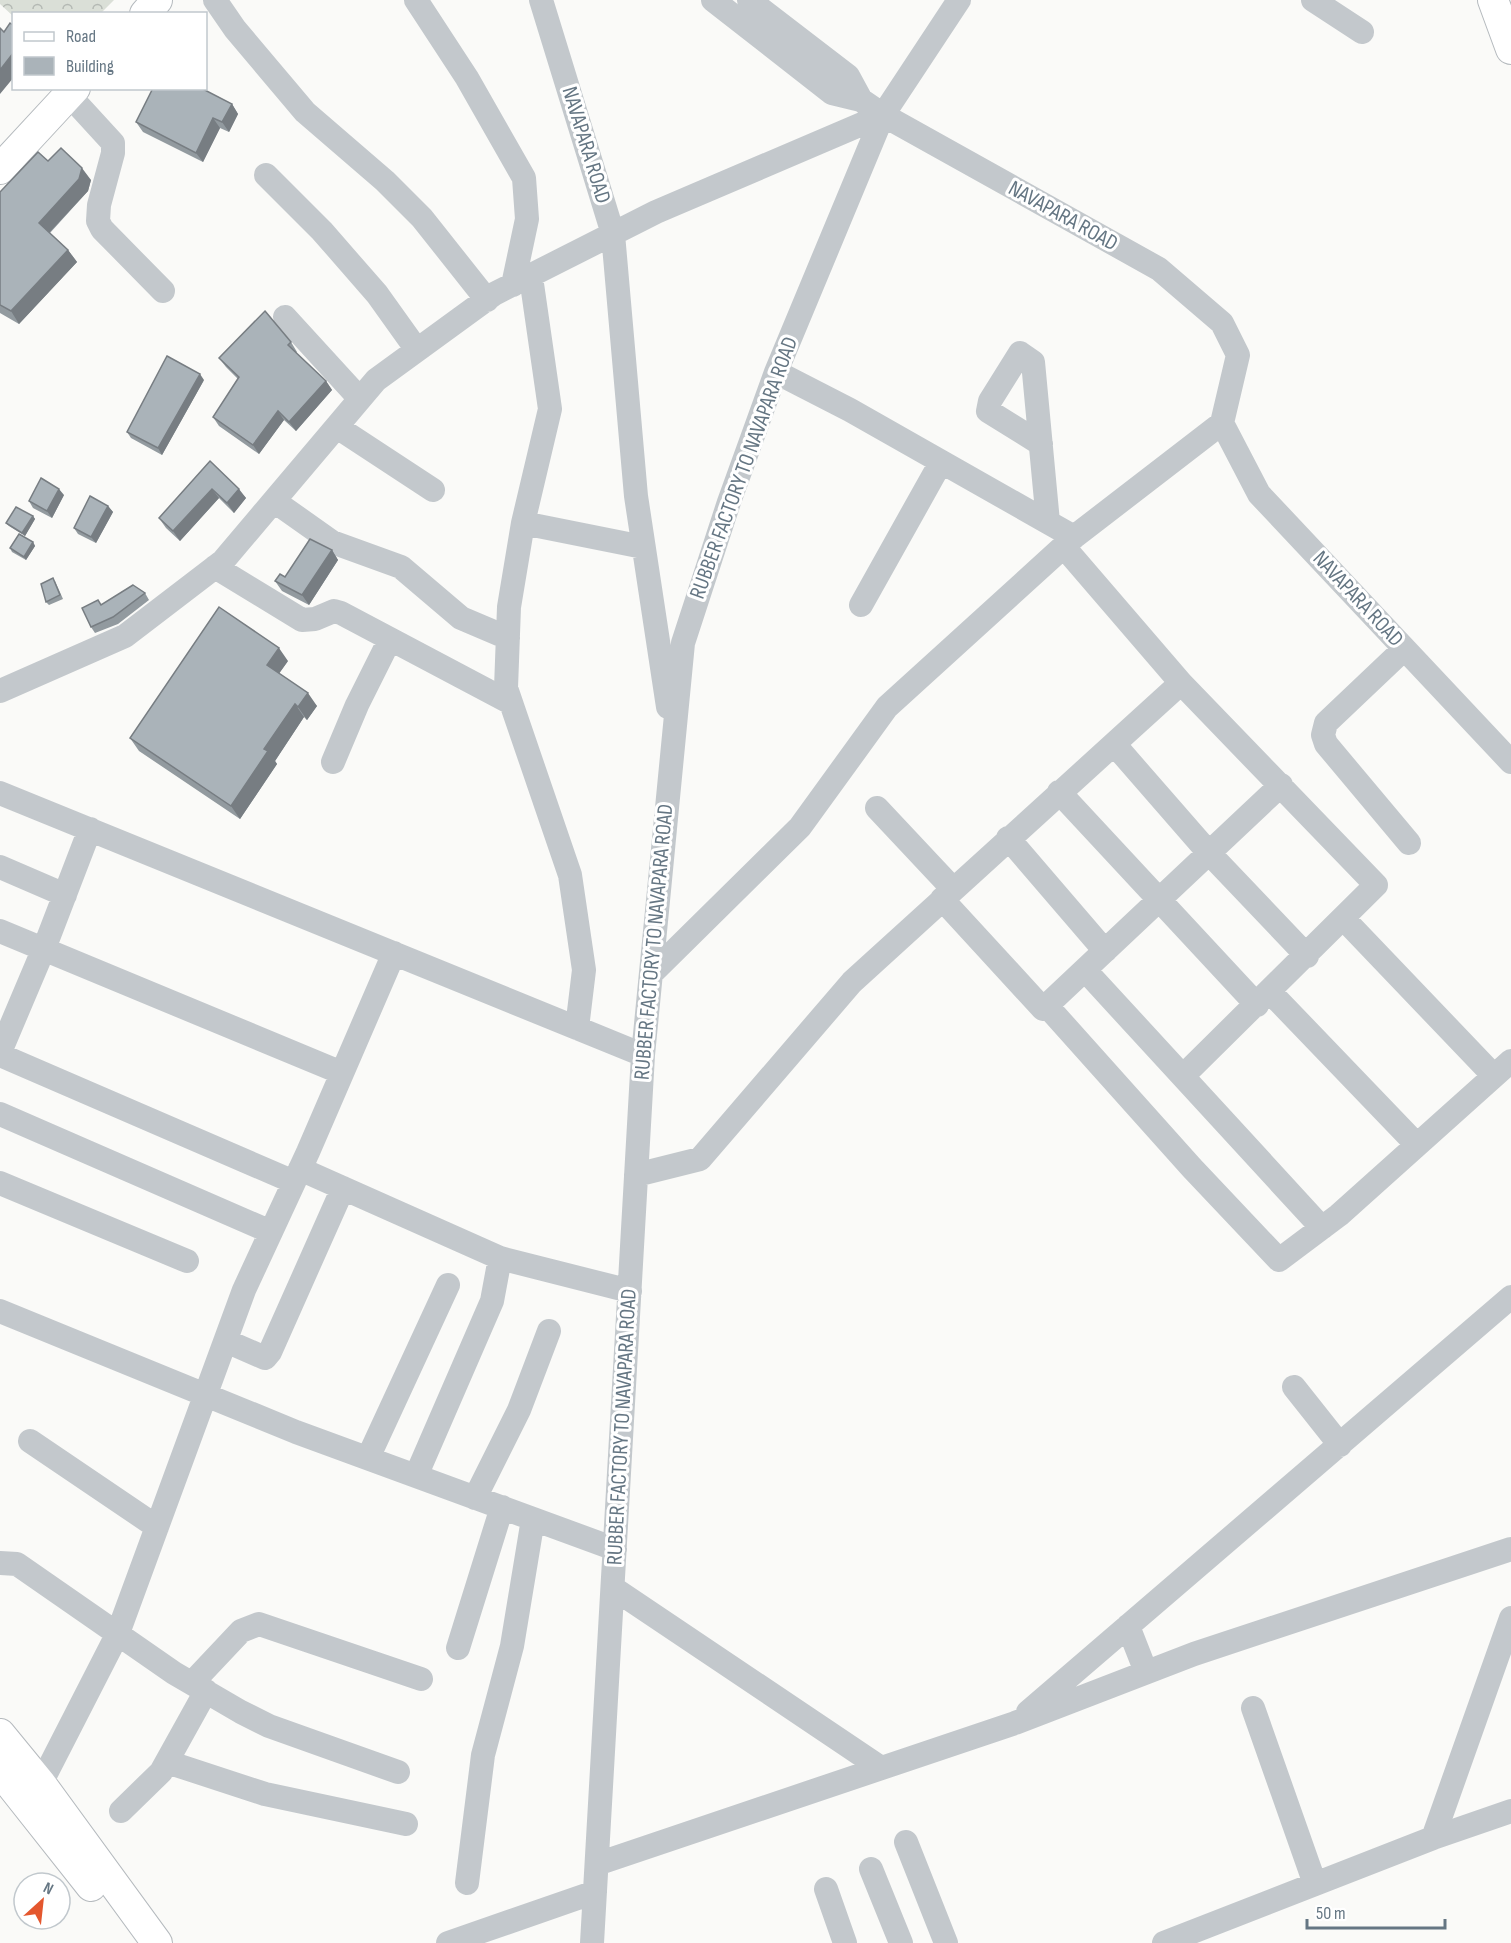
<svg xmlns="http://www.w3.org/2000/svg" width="1511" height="1943" viewBox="0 0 1511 1943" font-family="'Sofia Sans Condensed',sans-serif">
	<defs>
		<pattern id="forest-crowns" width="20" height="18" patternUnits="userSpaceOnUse" patternTransform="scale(1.5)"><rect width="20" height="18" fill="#dadfd7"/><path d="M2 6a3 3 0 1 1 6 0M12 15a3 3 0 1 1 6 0" fill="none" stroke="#b4b9b4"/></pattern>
	</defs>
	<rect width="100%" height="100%" fill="#fafaf8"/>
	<!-- forest -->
	<path fill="url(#forest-crowns)" d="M0 0H114L101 13 14 14 13 16 0 4Z"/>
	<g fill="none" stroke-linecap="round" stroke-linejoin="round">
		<!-- major casing -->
		<g stroke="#b5babe" stroke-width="32">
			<path id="major" d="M1493 0 1511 49
				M145 14 157 0
				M0 169 75 88
				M0 1734 41 1784 157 1943
				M0 1771 91 1886"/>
		</g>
		<!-- minor -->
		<path stroke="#c3c8cc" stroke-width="24" d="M215 0 235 29 305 112 385 181 422 218 487 300
			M416 0 467 78 524 178 527 219 513 285
			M541 0 613 234 636 496 668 707
			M713 0 832 93 861 100 883 115
			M749 0 848 76 861 100
			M1313 0 1362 32
			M69 95 113 143V153L99 205 98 221 102 229 163 291
			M266 175 322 231 377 294 417 350
			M531 277 550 409 523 523 509 607 506 688 570 875 584 970 577 1028
			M285 317 360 399
			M776 372 850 410 1074 537 1222 423
			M337 427 433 490
			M1041 444 988 411 990 401 1020 353 1033 362 1048 522
			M274 501 332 542 401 567 461 618 508 638
			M523 523 643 547
			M1064 547 1181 683 1376 885 1183 1076
			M215 567 302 620 315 619 334 611 341 613 511 703
			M861 605 941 462
			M1404 649 1326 723 1323 735 1326 744 1409 843
			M0 691 125 636 223 561 376 380 494 294 656 212 883 115 1159 269 1222 323 1238 355 1222 423 1259 494 1511 762
			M1114 744 1209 853 1307 956
			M333 762 357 705 389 641
			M1059 792 1257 1005
			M0 793 643 1055
			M877 808 953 889
			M1008 838 1105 951
			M0 867 65 895
			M942 899 1043 1009 1281 785
			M1343 918 1494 1076
			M0 931 342 1073
			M1085 970 1322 1228
			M651 974 800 827 887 707 1074 537
			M1270 992 1417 1145
			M1047 1006 1192 1168 1279 1260 1339 1215 1511 1061
			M0 1052 47 941 90 829
			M0 1055 294 1182
			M0 1114 271 1232
			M300 1169 500 1258 492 1301 416 1476
			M636 1175 700 1159 852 982 1181 683
			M0 1183 187 1261
			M500 1258 630 1291
			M0 1311 296 1432 615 1549
			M226 1341 265 1358 270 1352 343 1188
			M1294 1387 1340 1445
			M30 1441 157 1527
			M368 1458 448 1285
			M475 1498 519 1410 549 1331
			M0 1563 17 1564 174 1673 241 1712 269 1726 398 1772
			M613 1588 881 1768
			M1511 1618 1433 1838 1511 1811
			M1128 1626 1146 1672
			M458 1648 502 1507
			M192 1683 241 1631 259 1624 421 1679
			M1253 1708 1315 1884
			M1028 1712 1511 1297
			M167 1762 265 1794 406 1824
			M34 1797 118 1633 244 1290 308 1152 394 953
			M121 1811 161 1772 206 1691
			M906 1842 946 1943
			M597 1864 1015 1723 1194 1654 1511 1549
			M871 1869 901 1943
			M467 1883 483 1755 512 1646 533 1519
			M826 1889 845 1943
			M448 1943 595 1892
			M592 1943 643 1055 683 643 729 502 776 372 883 115 959 0
			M1164 1943 1433 1838"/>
		<!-- major -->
		<use href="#major" stroke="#fff" stroke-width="30"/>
	</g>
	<!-- wall -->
	<path fill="#929a9f" d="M232 104 238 114 229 132 220 128 203 162 143 132 136 122Z
		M48 161 91 180 88 191 50 233 68 250 77 262 19 324 0 313V192Z
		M291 342 297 352 296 353 326 381 332 390 296 431 284 420 259 454 219 426 213 417 238 379 226 367 219 358Z
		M204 380 162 455 131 438 127 432Z
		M210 461 246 498 234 513 219 498 180 541 166 528 159 518Z
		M64 495 52 518 33 508 29 501Z
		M108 506 113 512 96 543 78 534 74 528Z
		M33 516 35 519 25 536 9 526 6 523Z
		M33 542 35 546 26 560 12 552 10 548Z
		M332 550 338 560 309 605 282 591 275 581 285 577Z
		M55 581 63 599 49 605 46 602Z
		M145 593 149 600 118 624 95 633 91 627 102 605Z
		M288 661 279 673 317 706 307 720 304 717 275 761 277 764 240 819 139 751 130 738Z"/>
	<!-- shaded-wall -->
	<path fill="#777d82" d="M14 52V77L0 94V70Z
		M232 104 238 114 229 132 222 122Z
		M213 118 220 128 203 162 196 153Z
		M82 168 91 180 88 191 47 235 39 223Z
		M68 250 77 262 19 324 11 311Z
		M200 374 204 380 162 455 158 448Z
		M326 381 332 390 296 431 289 422Z
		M278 411 284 420 259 454 253 445Z
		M59 489 64 495 52 518 47 511Z
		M212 489 219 498 180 541 173 531Z
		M239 489 246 498 234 513 227 503Z
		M108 506 113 512 96 543 91 537Z
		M33 516 35 519 25 536 22 533Z
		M33 542 35 546 26 560 24 557Z
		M332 550 338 560 309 605 302 595Z
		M279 648 288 661 276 678 267 665Z
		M308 693 317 706 307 720 298 707Z
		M295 704 304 717 275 761 277 764 240 819 231 806 264 749Z"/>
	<!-- building -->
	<path fill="#aab3b9" stroke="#777d82" stroke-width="1.5" d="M10 23 14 26V52L0 70V28L4 32Z
		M153 88H201L232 104 222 122 213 118 196 153 136 122Z
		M61 148 82 168 79 179 39 223 68 250 11 311 0 305V192L38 152 48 161Z
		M265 311 291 342 288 345 326 381 289 422 278 411 253 445 213 417 239 377 219 358Z
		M167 356 200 374 158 448 127 432Z
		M210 461 239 489 227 503 212 489 173 531 159 518Z
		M41 478 59 489 47 511 29 501Z
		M90 496 108 506 91 537 74 528Z
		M16 507 33 516 22 533 6 523Z
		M19 534 33 542 24 557 10 548Z
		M310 539 332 550 302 595 275 581 280 574 285 577Z
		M53 578 60 595 46 602 41 584Z
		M133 585 145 593 113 617 91 627 82 608 98 600 101 605Z
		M219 607 279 648 267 665 308 693 298 707 295 704 264 749 268 751 231 806 130 738Z"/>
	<g text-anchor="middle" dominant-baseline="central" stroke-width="6" stroke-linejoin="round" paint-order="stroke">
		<!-- street labels -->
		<g font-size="22" fill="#657683" stroke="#fff">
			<text transform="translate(586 145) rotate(73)">NAVAPARA ROAD</text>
			<text transform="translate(1063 216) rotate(29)">NAVAPARA ROAD</text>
			<text transform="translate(744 468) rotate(-70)">RUBBER FACTORY TO NAVAPARA ROAD</text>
			<text transform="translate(1358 599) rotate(47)">NAVAPARA ROAD</text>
			<text transform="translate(654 942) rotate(-85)">RUBBER FACTORY TO NAVAPARA ROAD</text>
			<text transform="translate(622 1427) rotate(-87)">RUBBER FACTORY TO NAVAPARA ROAD</text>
		</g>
	</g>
	<!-- legend -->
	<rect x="12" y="12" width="195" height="78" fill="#ffffff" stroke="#c1c8cd" stroke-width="1.5"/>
	<rect x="24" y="32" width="30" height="9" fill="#ffffff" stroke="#c1c8cd" stroke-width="1.5"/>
	<text x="66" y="42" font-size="18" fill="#657683">Road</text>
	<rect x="24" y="57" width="30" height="18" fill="#aab3b9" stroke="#c1c8cd" stroke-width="1.5"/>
	<text x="66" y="72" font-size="18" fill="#657683">Building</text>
	<!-- north arrow -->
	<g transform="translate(42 1901) rotate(27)"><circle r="28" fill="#ffffff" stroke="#c1c8cd" stroke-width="1.5"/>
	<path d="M0-4.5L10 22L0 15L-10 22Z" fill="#e4572e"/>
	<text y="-9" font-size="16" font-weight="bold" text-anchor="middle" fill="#657683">N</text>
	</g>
	<!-- scale -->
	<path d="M1307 1919v9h138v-9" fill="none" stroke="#657683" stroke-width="3"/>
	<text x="1316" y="1919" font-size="18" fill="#657683" stroke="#ffffff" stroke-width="4.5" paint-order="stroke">50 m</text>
</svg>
